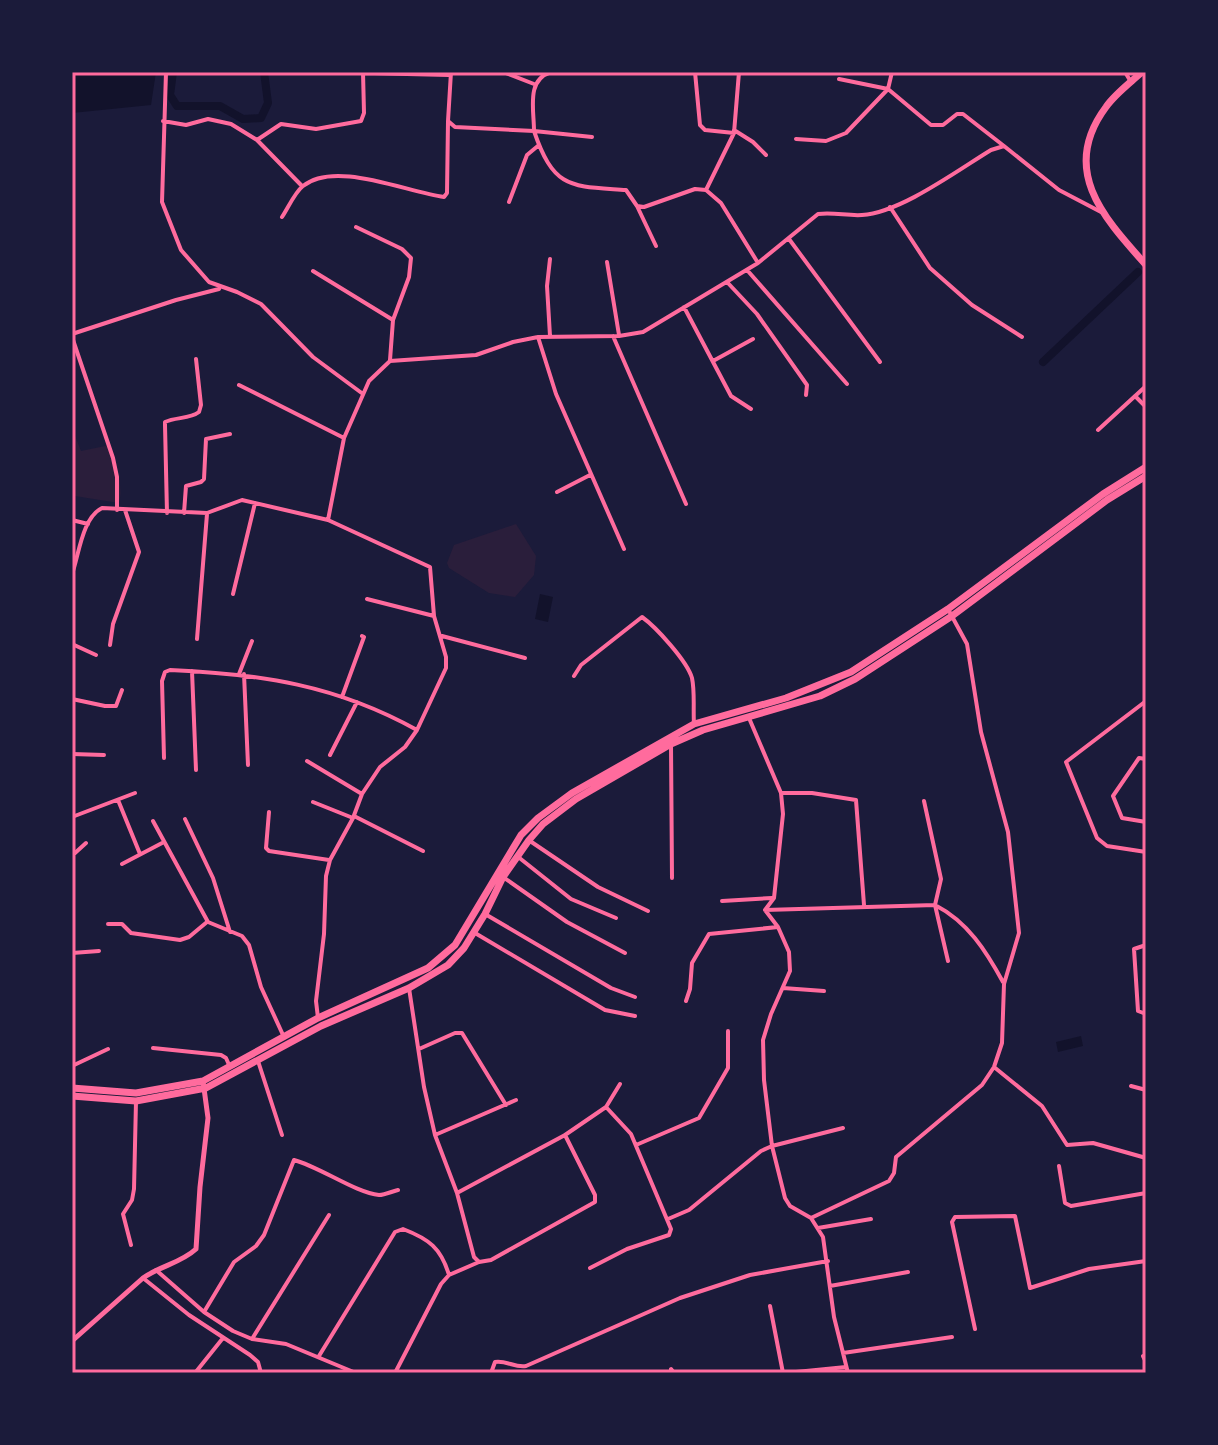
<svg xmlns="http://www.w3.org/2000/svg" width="1218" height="1445" viewBox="0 0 1218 1445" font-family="'Noto Sans',sans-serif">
	<rect width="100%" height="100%" fill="#1b1b3a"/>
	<!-- green -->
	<path fill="#2a1e3b" d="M72 428 81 451 110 445C115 464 124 485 119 503L75 496 72 491Z
		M516 524 536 556 534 575 515 597 489 593 449 568 447 563 454 545Z"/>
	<!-- water -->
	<path fill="#12122b" d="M72 72H156L151 105 72 113Z
		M540 594 553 597 548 622 535 619Z
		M1081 1036 1083 1046 1058 1052 1056 1042Z"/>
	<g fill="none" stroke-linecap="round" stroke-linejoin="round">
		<!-- canal -->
		<path stroke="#12122b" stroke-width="8" d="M173 72 170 95 177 106H220L243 119 261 118 268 103 264 72
			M1043 362 1138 272"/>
		<!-- minor -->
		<path stroke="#ff6b9d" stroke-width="4" d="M166 72 162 202 181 250 209 282 237 292 261 304 313 357 363 394
			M451 72 448 121 455 127 534 131C554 190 571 186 626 190L637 206 644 207 695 189 706 190 721 203 758 263
			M503 72 534 84
			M551 72C526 80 534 109 534 131L592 137
			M695 72 700 125 705 130 734 133
			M1125 72 1131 82
			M364 73 449 75
			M839 79 888 89 931 125H943L957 114H963L1004 146
			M163 121 186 125 208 119 231 124 257 140 302 186
			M734 130 753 142 766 155
			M796 139 826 141 846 133 888 89 892 72
			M257 140 281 124 316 129 361 121 364 113 363 72
			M706 190 734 133 739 72
			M509 202 527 155 539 145
			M637 206 656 246
			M890 207 930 268 972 305 1022 337
			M282 217C288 208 295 192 303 186 335 160 406 192 444 197L447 193 448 121
			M356 227 402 249 411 258 409 277 393 320 390 360
			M789 239 880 362
			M550 259 547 286 550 336
			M607 262 619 335
			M747 270 847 384
			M313 271 393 320
			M727 282 757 314 807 385 806 395
			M684 307 731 396 751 409
			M72 334 176 300 219 289
			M613 336 686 504
			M72 337 113 458 117 477V510
			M538 337 556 394 624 549
			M713 361 753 339
			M239 385 344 438
			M1135 396 1146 407
			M1098 430 1146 386
			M557 492 590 475
			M167 513 165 425V422C176 417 190 419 199 412L201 405 196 359
			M184 513 186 486 201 482 204 479 206 439 230 434
			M72 520 88 524
			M72 574C79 555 82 518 102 508L207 513 242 500 328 520 344 438 369 381 390 361 476 355 513 342 538 337 619 336 643 332 758 263 818 214C834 212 847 216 862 215 900 213 958 170 991 150L1004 146 1059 190 1101 212
			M233 594 255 503
			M367 599 434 616
			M442 636 525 658
			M197 639 207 514
			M72 644 96 655
			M110 645 113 624 139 552 125 510
			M192 671 196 770
			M239 674 252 641
			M244 674 248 765
			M574 676 581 665 642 617C656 627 687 661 692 678 695 692 693 709 694 724
			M342 697 364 637 362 636
			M72 699 105 706H116L122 690
			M1146 701 1066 762 1097 838 1107 846 1146 852
			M749 718 781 793 783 814 774 898 765 910 778 927 789 952 790 971 771 1014 763 1040 764 1080 772 1146 785 1198 790 1206 811 1218 823 1237 834 1317 848 1373
			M671 744 672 878
			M72 754 104 755
			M330 755 357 702
			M164 758 162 681 165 672 170 670C261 674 336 685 417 730
			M1146 759 1139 758 1113 796 1122 818 1146 822
			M307 761 362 794
			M781 793H812L856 800 864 905
			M118 800 140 854
			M924 801 941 879 935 905 948 961
			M313 802 353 818
			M269 812 266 848 269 851 329 860
			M354 816 423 851
			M72 817 135 793
			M185 819 213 878 230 932
			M153 821 208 922
			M530 841 598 887 648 911
			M72 853H75L86 843
			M517 856 571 899 616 918
			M122 864 164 842
			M503 877 567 922 625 953
			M722 901 772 898
			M765 910 935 905C968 922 986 951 1003 982
			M485 914 611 988 635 997
			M208 922 242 936 249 945 261 987 283 1035
			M108 924H122L131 933 180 940 189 937 207 922
			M475 933 605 1010 635 1016
			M1146 945 1134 949 1138 1011 1146 1014
			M72 953 99 951
			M409 988 424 1087 435 1135 457 1193 474 1257 479 1262 491 1260 595 1202V1195L565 1135 457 1193
			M783 988 824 991
			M686 1001 690 989 692 963 709 934 778 927
			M318 1018 316 1001 324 934 326 876 330 860 353 818 362 794 380 767 405 747 417 730 446 668V657L434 616 430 567 328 520
			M153 1048 221 1055 226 1058 230 1067
			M419 1049 455 1033H462L506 1105
			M258 1061 282 1135
			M72 1066 108 1049
			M994 1067 1042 1106 1067 1145 1093 1143 1146 1158
			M1131 1086 1146 1090
			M435 1135 516 1100
			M565 1135 606 1107 620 1084
			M636 1145 699 1118 728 1068V1031
			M1059 1166 1065 1203 1071 1206 1146 1193
			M811 1218 889 1181 894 1173 896 1157 982 1085 994 1067 1002 1043 1004 984 1019 933 1008 832 981 732 967 644 948 609
			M668 1219 689 1210 761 1151 772 1146 843 1128
			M818 1228 871 1219
			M131 1245 123 1214 132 1200 134 1189 136 1101
			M590 1268 627 1249 669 1235 671 1229 631 1134 606 1107
			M156 1270 204 1312 233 1331 252 1339 286 1344 356 1373
			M143 1278 189 1315 250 1355 258 1362 261 1373
			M830 1286 908 1272
			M770 1306 783 1373
			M204 1312 234 1262 256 1246 264 1235 294 1160C320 1167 356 1193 379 1195 385 1195 393 1191 398 1190
			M975 1329 952 1222 955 1217 1015 1216 1030 1288 1089 1269 1146 1261
			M252 1339 329 1215
			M843 1353 952 1337
			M319 1356 395 1232 403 1229C429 1239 441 1248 449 1275
			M1143 1356 1146 1362
			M671 1369 674 1373
			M195 1373 223 1338
			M395 1373 441 1284 449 1275 479 1262
			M491 1373 495 1362C506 1360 515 1368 526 1366L680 1298 750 1275 828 1261
			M786 1373 846 1367
			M1090 1373H1098"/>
		<!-- tertiary -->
		<path stroke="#ff6b9d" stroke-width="5" d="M72 1341 143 1278C160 1266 181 1263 196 1249L200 1187 208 1118 203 1081"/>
		<!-- primary -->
		<path stroke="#ff6b9d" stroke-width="7" d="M1142 72C1130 83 1115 94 1106 107 1059 170 1104 218 1146 265
			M72 1088 136 1093 203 1081 318 1018 428 968 455 945 521 835 538 818 572 793 694 724 786 698 851 672 948 609 1103 494 1146 467
			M72 1096 136 1101 206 1088 321 1026 409 988 448 965 464 948 485 914 503 877 529 840 543 824 576 799 671 744 703 730 820 696 855 679 952 616 1107 500 1146 476"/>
	</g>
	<!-- border -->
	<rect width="1218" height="1445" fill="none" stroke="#1b1b3a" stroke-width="148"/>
	<rect x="74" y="74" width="1070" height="1297" fill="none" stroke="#ff6b9d" stroke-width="3"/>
</svg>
